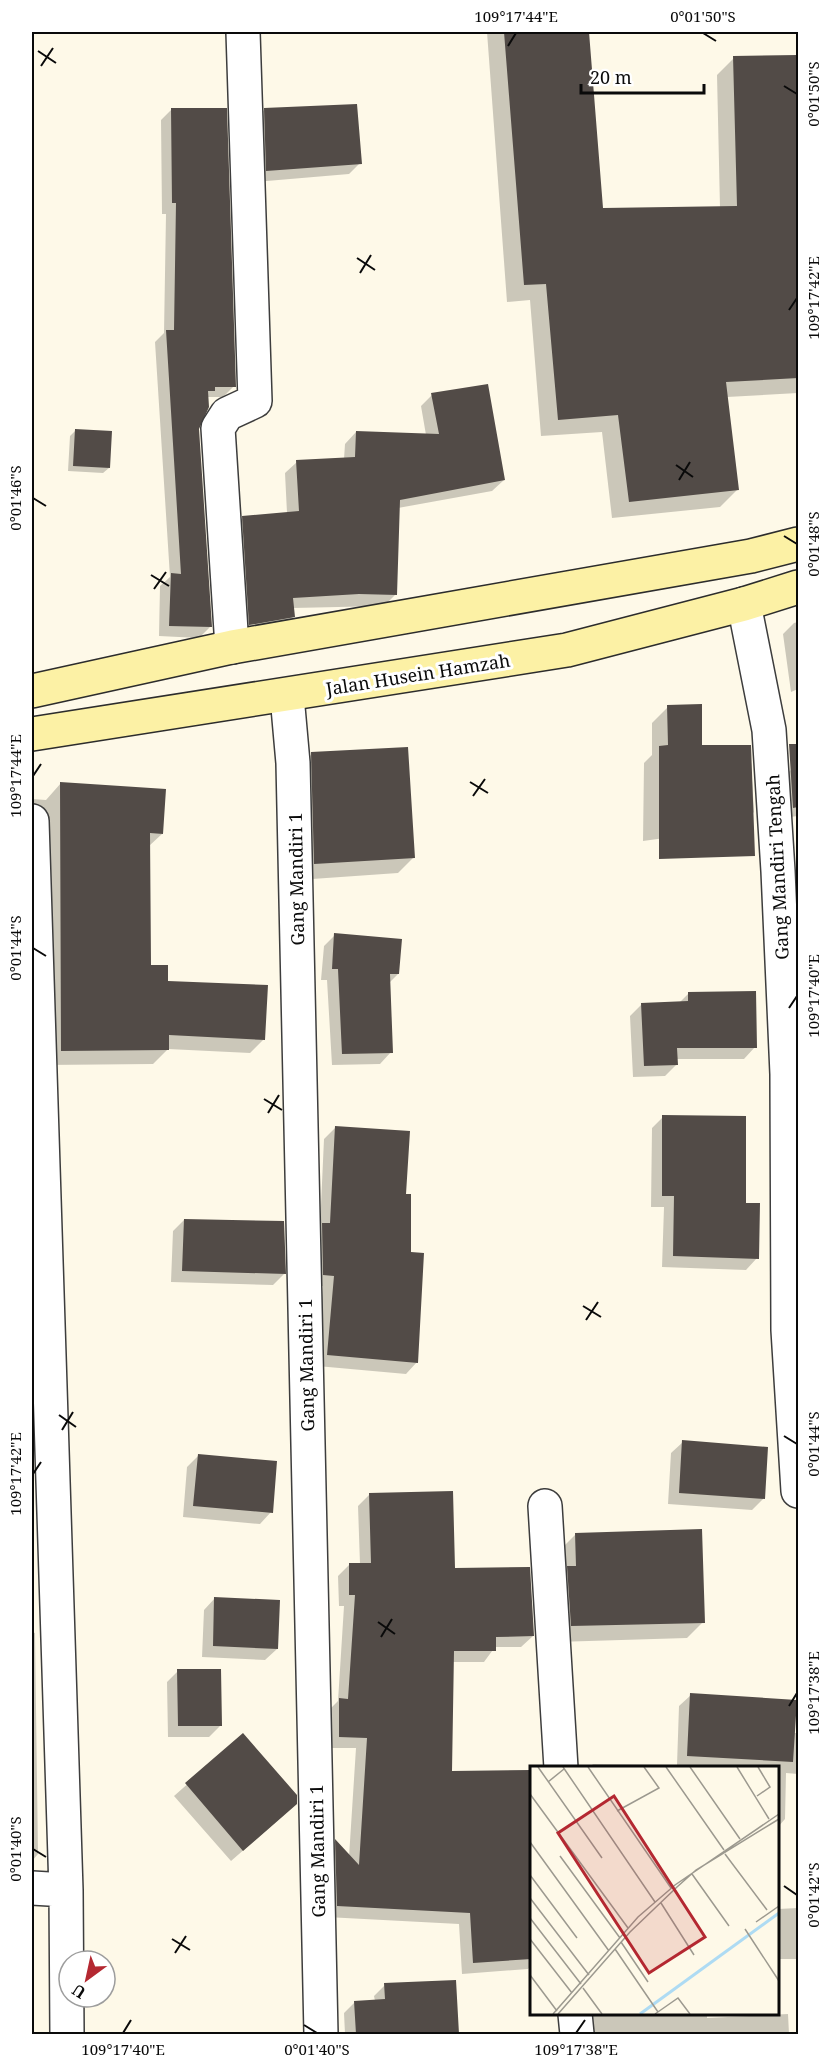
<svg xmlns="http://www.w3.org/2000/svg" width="830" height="2066" viewBox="0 0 830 2066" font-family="'Noto Serif',serif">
	<rect width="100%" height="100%" fill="#fef9e8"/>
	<!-- shadow -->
	<path fill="#0003" d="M487 32H588L601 209 720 208 717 75 734 58 798 57V393L727 397 737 490 720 507 612 518 602 432 541 436 530 300 507 302Z
		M172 109 234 386 223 397H207L198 429 210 627 199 638 159 636 160 586 170 577 155 342 164 333 166 214H162L161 120Z
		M265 109 360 163 349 174 255 182 253 121Z
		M432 395 504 480 492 491 398 508 395 595 384 606 293 608 294 616 282 628 238 635 232 529 243 518 287 513 285 473 297 462 344 459 345 444 356 432 426 435 421 406Z
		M76 430 109 468 103 473 68 471 70 436Z
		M798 622V689L791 692 783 634 794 623Z
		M668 707 701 747 750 746 754 812 738 828 643 841 644 763 652 755V723Z
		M312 754 414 857 398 873 298 880 295 770Z
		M798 769V816L782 818 779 781 791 770Z
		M61 783 162 834 149 846 150 967 166 982 264 1039 250 1053 168 1049 153 1064 45 1065 32 799 46 800Z
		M335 935 398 974 389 983 391 1052 380 1064 332 1065 327 980H321L324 946Z
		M689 993 755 1047 744 1059H676L677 1064 665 1076 633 1077 630 1016 642 1004 679 1003Z
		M663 1117 744 1204 757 1258 746 1270 662 1267 664 1207H651L652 1128Z
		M336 1127 405 1196 417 1362 406 1374 317 1366 323 1286H312L311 1235 320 1227 324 1139Z
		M184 1220 284 1274 273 1285 171 1282 173 1231Z
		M683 1442 764 1498 752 1510 668 1504 671 1453Z
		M198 1456 271 1512 260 1524 183 1517 187 1467Z
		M370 1494 533 1636 521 1647H495L484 1662H452L451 1772H532V1965L528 1969 462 1974 459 1924 326 1917 325 1852 335 1841 349 1857 356 1748H328V1711L338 1701 344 1606H339L338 1576 350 1564H360L358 1506Z
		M576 1534 703 1622 687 1638 556 1642 560 1550Z
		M215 1598 277 1649 265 1660 202 1657 204 1610Z
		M32 1632 35 1633 38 1854 32 1861Z
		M178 1671 220 1726 209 1737H168L167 1682Z
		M691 1695 793 1733H798V1774L786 1773 785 1819 778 1827V1768H589L593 1764 677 1765 679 1706Z
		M243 1735 284 1815 231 1861 174 1796Z
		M798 1908V1959H778V1909Z
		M455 1981 458 2034H345L344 2013 355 2002 375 2001 374 1996 385 1985Z
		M587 2014H707V2018L788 2014 789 2034H587Z"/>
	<!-- building -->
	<path fill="#524b47" d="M504 32H589L603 208 737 206 733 56 798 55V378L726 382 739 490 629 502 618 415 558 420 546 284 524 285Z
		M357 104 362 164 266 171 264 108Z
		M171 108H227L236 387H215V391H208L209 407 199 429 212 627 169 626 171 573 181 574 166 330H174L176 203H172Z
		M488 384 505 480 400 500 397 595 359 594 293 598 295 617 249 625 242 516 299 511 296 460 355 457 356 431 439 434 431 393Z
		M75 429 112 431 110 468 73 466Z
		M702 704V745H751L755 856 659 859V746L668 745 667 705Z
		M789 744H798V807L793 808Z
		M408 747 415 858 314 864 311 752Z
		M60 782 166 789 163 834 150 833 151 965H168V981L268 985 265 1040 169 1035V1050L61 1051Z
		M334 933 402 939 399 974H390L393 1053 342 1054 338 969H332Z
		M756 991 757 1048H677L678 1065 644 1066 641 1003 688 1001V992Z
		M662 1115 746 1116V1203H760L759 1259 673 1256 674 1196H662Z
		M335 1126 410 1131 406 1194H411V1252L424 1253 418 1363 327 1355 334 1276 323 1275 322 1223H330Z
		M184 1219 284 1221 286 1274 182 1271Z
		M682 1440 768 1447 765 1499 679 1493Z
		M198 1454 277 1461 273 1513 193 1506Z
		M453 1491 455 1568 530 1567 534 1636 496 1637V1651H454L452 1771 531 1770V1959L473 1963 470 1913 337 1906 335 1839 359 1865 367 1738 339 1737V1698L348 1699 355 1595H349V1563H371L369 1493Z
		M702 1529 705 1623 571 1626 567 1566H576L575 1533Z
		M214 1597 280 1600 278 1649 213 1646Z
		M177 1669H221L222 1726H178Z
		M690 1693 797 1700 793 1762 687 1756Z
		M243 1733 297 1795V1804L243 1851 185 1783Z
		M456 1980 459 2034H356L354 2001 385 1999 384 1983Z"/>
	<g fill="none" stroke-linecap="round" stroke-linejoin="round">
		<!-- street casing -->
		<g stroke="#3d3d3d" stroke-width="36">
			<path id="street" d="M744 604 769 730 778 871 787 1074 788 1330 798 1491
				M232 647 218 428 227 414 255 401 243 32
				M287 696 293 763 321 2034
				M32 821 66 1890 67 2034
				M545 1506 561 1768
				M32 1888 66 1890
				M575 2014 577 2034"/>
		</g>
		<!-- secondary casing -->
		<g stroke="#2c2c2c" stroke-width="36">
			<path id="secondary" d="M32 691 232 647 751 556 798 544
				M32 734 567 650 744 604 798 587"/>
		</g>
		<!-- street -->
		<use href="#street" stroke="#fff" stroke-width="33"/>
		<!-- secondary -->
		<use href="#secondary" stroke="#fcf1a5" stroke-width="33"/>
	</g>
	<!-- ticks -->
	<path fill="none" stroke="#0a0a0a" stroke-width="2" d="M703 33 716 41M508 46 516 33M38 51 56 63M41 66 53 48M784 86 797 94M357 258 375 270M360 273 371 255M789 310 797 298M676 465 693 477M679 480 690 462M33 498 46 506M784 536 797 544M151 575 169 586M154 589 166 572M33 776 41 764M470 782 488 793M473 796 485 779M33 948 46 956M789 1008 797 996M264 1099 282 1110M268 1113 279 1095M583 1306 601 1317M586 1320 598 1302M59 1415 76 1427M62 1430 73 1412M784 1436 797 1444M33 1474 41 1462M378 1622 395 1634M381 1637 392 1619M789 1706 797 1693M33 1849 46 1857M784 1886 797 1895M172 1939 190 1950M175 1953 186 1936M304 2025 317 2033M123 2033 131 2020M576 2033 585 2020"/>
	<g text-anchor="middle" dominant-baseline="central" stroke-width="6" stroke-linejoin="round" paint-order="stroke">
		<!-- street labels -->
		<g font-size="18" fill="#0a0a0a" stroke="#fff">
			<text transform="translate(418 674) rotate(-9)">Jalan Husein Hamzah</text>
			<text transform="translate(777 867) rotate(-93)">Gang Mandiri Tengah</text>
			<text transform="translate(296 879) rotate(-91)">Gang Mandiri 1</text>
			<text transform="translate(306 1365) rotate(-91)">Gang Mandiri 1</text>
			<text transform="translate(317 1851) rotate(-91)">Gang Mandiri 1</text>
		</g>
	</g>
	<!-- overview -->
	<g transform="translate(530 1766)">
		<rect width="249" height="249" fill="#fef9e8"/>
		<path fill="none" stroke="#aedbf3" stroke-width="3" d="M110 248 249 147"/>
		<path fill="none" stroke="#9c998f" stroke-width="1.5" d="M8 1 72 92M33 1 125 136M58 1 141 122M136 1 194 84M160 1 210 73M207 1 239 53M18 16 34 3M0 28 98 162M227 30 240 21 228 1M87 45 129 22 114 1M0 76 79 185M195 88 237 144M30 90 90 172M162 108 199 160M0 109 47 172M0 132 59 209M131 137 164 189M0 152 51 218M226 156 249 140M215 163 249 215M0 173 42 227M91 176 118 216M85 183 128 246M0 209 27 245M53 222 72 248M23 248 108 151 145 119 249 48M28 248 100 166 147 121 166 104 249 53M125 248 148 232 160 248"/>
		<path fill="#b42831" fill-opacity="0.15" stroke="#b42831" stroke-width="3" d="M84 30 175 171 119 207 28 67Z"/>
		<rect width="249" height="249" fill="none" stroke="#0a0a0a" stroke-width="3"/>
	</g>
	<!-- border -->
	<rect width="830" height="2066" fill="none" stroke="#ffffff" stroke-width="66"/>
	<!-- north arrow -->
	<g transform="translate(87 1979) rotate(213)"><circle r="28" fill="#ffffff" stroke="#9d9d9d" stroke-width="1.5"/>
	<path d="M0-4.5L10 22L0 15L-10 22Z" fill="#b42831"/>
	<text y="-9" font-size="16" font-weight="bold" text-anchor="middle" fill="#0a0a0a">U</text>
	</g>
	<!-- scale -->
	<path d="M581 84v9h123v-9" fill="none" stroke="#0a0a0a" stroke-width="3"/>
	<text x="590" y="84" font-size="18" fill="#0a0a0a" stroke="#ffffff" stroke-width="4.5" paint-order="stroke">20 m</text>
	<rect x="33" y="33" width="764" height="2000" fill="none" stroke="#0a0a0a" stroke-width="2"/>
	<g font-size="15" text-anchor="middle" fill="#0a0a0a">
		<text x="516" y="22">109°17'44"E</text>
		<text x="703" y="22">0°01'50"S</text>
		<text transform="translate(814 94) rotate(-90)" y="5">0°01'50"S</text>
		<text transform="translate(814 298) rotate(-90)" y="5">109°17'42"E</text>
		<text transform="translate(16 498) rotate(-90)" y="5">0°01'46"S</text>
		<text transform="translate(814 544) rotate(-90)" y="5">0°01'48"S</text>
		<text transform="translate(16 776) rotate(-90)" y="5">109°17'44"E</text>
		<text transform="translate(16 948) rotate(-90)" y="5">0°01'44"S</text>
		<text transform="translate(814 996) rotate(-90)" y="5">109°17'40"E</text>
		<text transform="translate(814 1444) rotate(-90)" y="5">0°01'44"S</text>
		<text transform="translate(16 1474) rotate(-90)" y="5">109°17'42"E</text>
		<text transform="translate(814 1693) rotate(-90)" y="5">109°17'38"E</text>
		<text transform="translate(16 1849) rotate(-90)" y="5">0°01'40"S</text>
		<text transform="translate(814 1895) rotate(-90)" y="5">0°01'42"S</text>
		<text x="123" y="2055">109°17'40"E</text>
		<text x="317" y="2055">0°01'40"S</text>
		<text x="576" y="2055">109°17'38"E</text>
	</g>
</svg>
